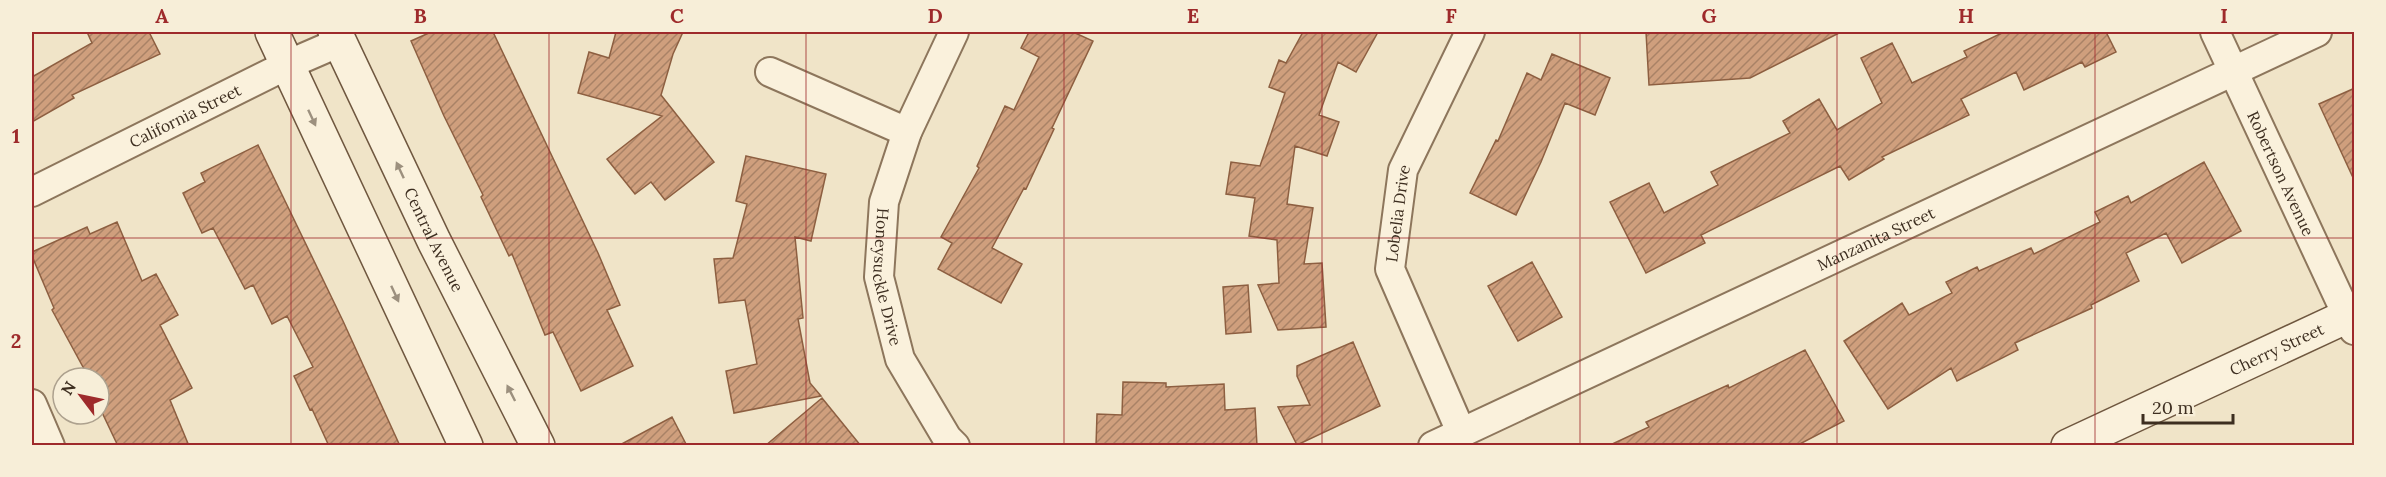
<svg xmlns="http://www.w3.org/2000/svg" width="2386" height="477" viewBox="0 0 2386 477" font-family="Lora,serif">
	<defs>
		<pattern id="building-hatch" width="6" height="6" patternUnits="userSpaceOnUse" patternTransform="scale(1.5)"><rect width="6" height="6" fill="#cf9f7d"/><path d="M-1 1l2-2M0 6l6-6M5 7l2-2" fill="none" stroke="#a98266"/></pattern>
	</defs>
	<rect width="100%" height="100%" fill="#f0e4c8"/>
	<!-- building -->
	<path fill="url(#building-hatch)" stroke="#8d5f41" stroke-width="1.5" d="M87 32H149L160 54 72 95 74 98 32 122V77L92 43Z
		M431 32H493L598 253 620 305 607 310 633 366 581 391 553 332 545 335 512 254 509 256 481 197 483 195 444 116 411 41Z
		M616 32H683L673 54 661 95 714 162 665 200 651 182 635 194 607 159 662 116 578 93 589 52 609 58Z
		M1029 32H1073L1093 41 1052 128 1054 129 1026 189 1024 188 992 248 1022 264 1001 303 938 269 952 243 941 237 979 168 977 166 1005 106 1014 110 1039 57 1021 48Z
		M1303 32H1378L1356 72 1338 62 1319 115 1339 122 1327 156 1295 146 1287 204 1313 208 1304 264 1322 263 1326 327 1278 330 1258 285 1279 283 1277 240 1249 236 1255 198 1226 194 1231 162 1260 166 1285 93 1269 87 1279 60 1286 63Z
		M1646 32H1841L1750 78 1649 85Z
		M2004 32H2106L2116 52 2085 67 2082 62 2024 90 2016 72 1961 99 1969 115 1882 157 1884 159 1849 180 1840 166 1701 235 1705 243 1646 273 1610 202 1649 183 1664 213 1718 185 1711 172 1790 133 1783 121 1819 99 1837 130 1882 103 1861 58 1892 43 1912 83 1967 57 1964 51Z
		M1552 54 1610 78 1595 115 1565 103 1541 162 1516 215 1470 193 1496 140 1498 141 1527 73 1541 80Z
		M2355 88V182L2319 104Z
		M258 145 343 321 400 446H329L312 409 310 410 294 376 313 367 287 316 272 324 253 285 245 289 213 228 202 233 183 193 205 182 201 173Z
		M746 156 826 174 811 241 795 237 803 318 798 319 810 383 821 396 734 413 726 371 757 364 745 300 719 303 714 259 733 258 747 204 736 201Z
		M2204 162 2241 231 2182 263 2166 233 2126 253 2139 281 2091 305 2092 308 2015 343 2018 350 1957 381 1951 368 1888 409 1844 341 1902 303 1909 315 1952 293 1946 282 1977 267 1979 271 2031 248 2034 254 2100 222 2095 212 2128 196 2131 203Z
		M117 222 142 281 156 274 178 315 160 325 192 388 170 400 189 446H118L99 406V378H89L52 310 54 308 32 256V252L87 227 90 234Z
		M1532 262 1562 317 1518 341 1488 286Z
		M1248 285 1251 332 1226 334 1223 287Z
		M1353 342 1380 406 1297 445 1278 407 1310 405 1297 376V366Z
		M1805 350 1844 421 1796 446H1608L1649 427 1646 422 1728 385 1729 388Z
		M1123 382 1166 383V387L1224 384 1225 410 1255 408 1257 446H1096L1097 414 1122 415Z
		M822 398 861 446H765Z
		M672 417 687 446H618Z"/>
	<g fill="none" stroke-linecap="round" stroke-linejoin="round">
		<!-- street casing -->
		<g stroke="#8d765c" stroke-width="32">
			<g id="street">
				<path id="s1" d="M954 32 907 132 884 202 879 277 900 359 947 438 955 446"/>
				<path id="s2" d="M2215 32 2354 330"/>
				<path d="M770 72 907 132"/>
				<path id="s3" d="M32 192 287 65 340 42"/>
				<path d="M32 404 50 446"/>
				<path id="s4" d="M1461 432 1390 269 1403 170 1470 32"/>
				<path id="s5" d="M1433 446 2317 32"/>
			</g>
		</g>
		<!-- secondary casing -->
		<g stroke="#6f573f" stroke-width="36">
			<g id="secondary">
				<path d="M272 32 466 446"/>
				<path id="s6" d="M335 32 434 241 538 446"/>
				<path id="s7" d="M2068 446 2354 313"/>
			</g>
		</g>
		<!-- street -->
		<use href="#street" stroke="#faf1dc" stroke-width="28"/>
		<!-- secondary -->
		<use href="#secondary" stroke="#faf1dc" stroke-width="33"/>
	</g>
	<!-- one-way arrows -->
	<defs><path id="oneway-solid" d="M-6-.8H1V-3.2L6.5 0L1 3.2V.8H-6Z" transform="scale(1.5)"/></defs>
	<g fill="#9c907e">
		<use href="#oneway-solid" transform="translate(312 118) rotate(65)"/>
		<use href="#oneway-solid" transform="translate(400 170) rotate(-115)"/>
		<use href="#oneway-solid" transform="translate(395 294) rotate(65)"/>
		<use href="#oneway-solid" transform="translate(511 393) rotate(-117)"/>
	</g>
	<!-- grid -->
	<path fill="none" stroke="#9e2a2b" stroke-width="1.5" stroke-opacity="0.55" d="M291 32V446M549 32V446M806 32V446M1064 32V446M1322 32V446M1580 32V446M1837 32V446M2095 32V446M32 238H2354"/>
	<g text-anchor="middle" dominant-baseline="central" stroke-width="4.5" stroke-linejoin="round" paint-order="stroke">
		<!-- street labels -->
		<g font-size="16" fill="#3d2e20" stroke="#f7eed8">
			<text stroke="none"><textPath href="#s3" startOffset="171">California Street</textPath></text>
			<text stroke="none"><textPath href="#s2" startOffset="156">Robertson Avenue</textPath></text>
			<text stroke="none"><textPath href="#s4" startOffset="234">Lobelia Drive</textPath></text>
			<text stroke="none"><textPath href="#s5" startOffset="489">Manzanita Street</textPath></text>
			<text stroke="none"><textPath href="#s6" startOffset="230">Central Avenue</textPath></text>
			<text stroke="none"><textPath href="#s1" startOffset="260">Honeysuckle Drive</textPath></text>
			<text stroke="none"><textPath href="#s7" startOffset="230">Cherry Street</textPath></text>
		</g>
	</g>
	<!-- border -->
	<rect width="2386" height="477" fill="none" stroke="#f7eed8" stroke-width="66"/>
	<!-- north arrow -->
	<g transform="translate(81 396) rotate(302)"><circle r="28" fill="#f7eed8" stroke="#ada18e" stroke-width="1.5"/>
	<path d="M0-4.5L10 22L0 15L-10 22Z" fill="#9e2a2b"/>
	<text y="-9" font-size="16" font-weight="bold" text-anchor="middle" fill="#3d2e20">N</text>
	</g>
	<!-- scale -->
	<path d="M2143 414v9h90v-9" fill="none" stroke="#3d2e20" stroke-width="3"/>
	<text x="2152" y="414" font-size="18" fill="#3d2e20" stroke="#f7eed8" stroke-width="4.5" paint-order="stroke">20 m</text>
	<rect x="33" y="33" width="2320" height="411" fill="none" stroke="#9e2a2b" stroke-width="2"/>
	<g font-size="20" text-anchor="middle" font-weight="bold" fill="#9e2a2b">
		<text x="162" y="23">A</text>
		<text x="420" y="23">B</text>
		<text x="677" y="23">C</text>
		<text x="935" y="23">D</text>
		<text x="1193" y="23">E</text>
		<text x="1451" y="23">F</text>
		<text x="1709" y="23">G</text>
		<text x="1966" y="23">H</text>
		<text x="2224" y="23">I</text>
		<text x="16" y="143">1</text>
		<text x="16" y="348">2</text>
	</g>
</svg>
